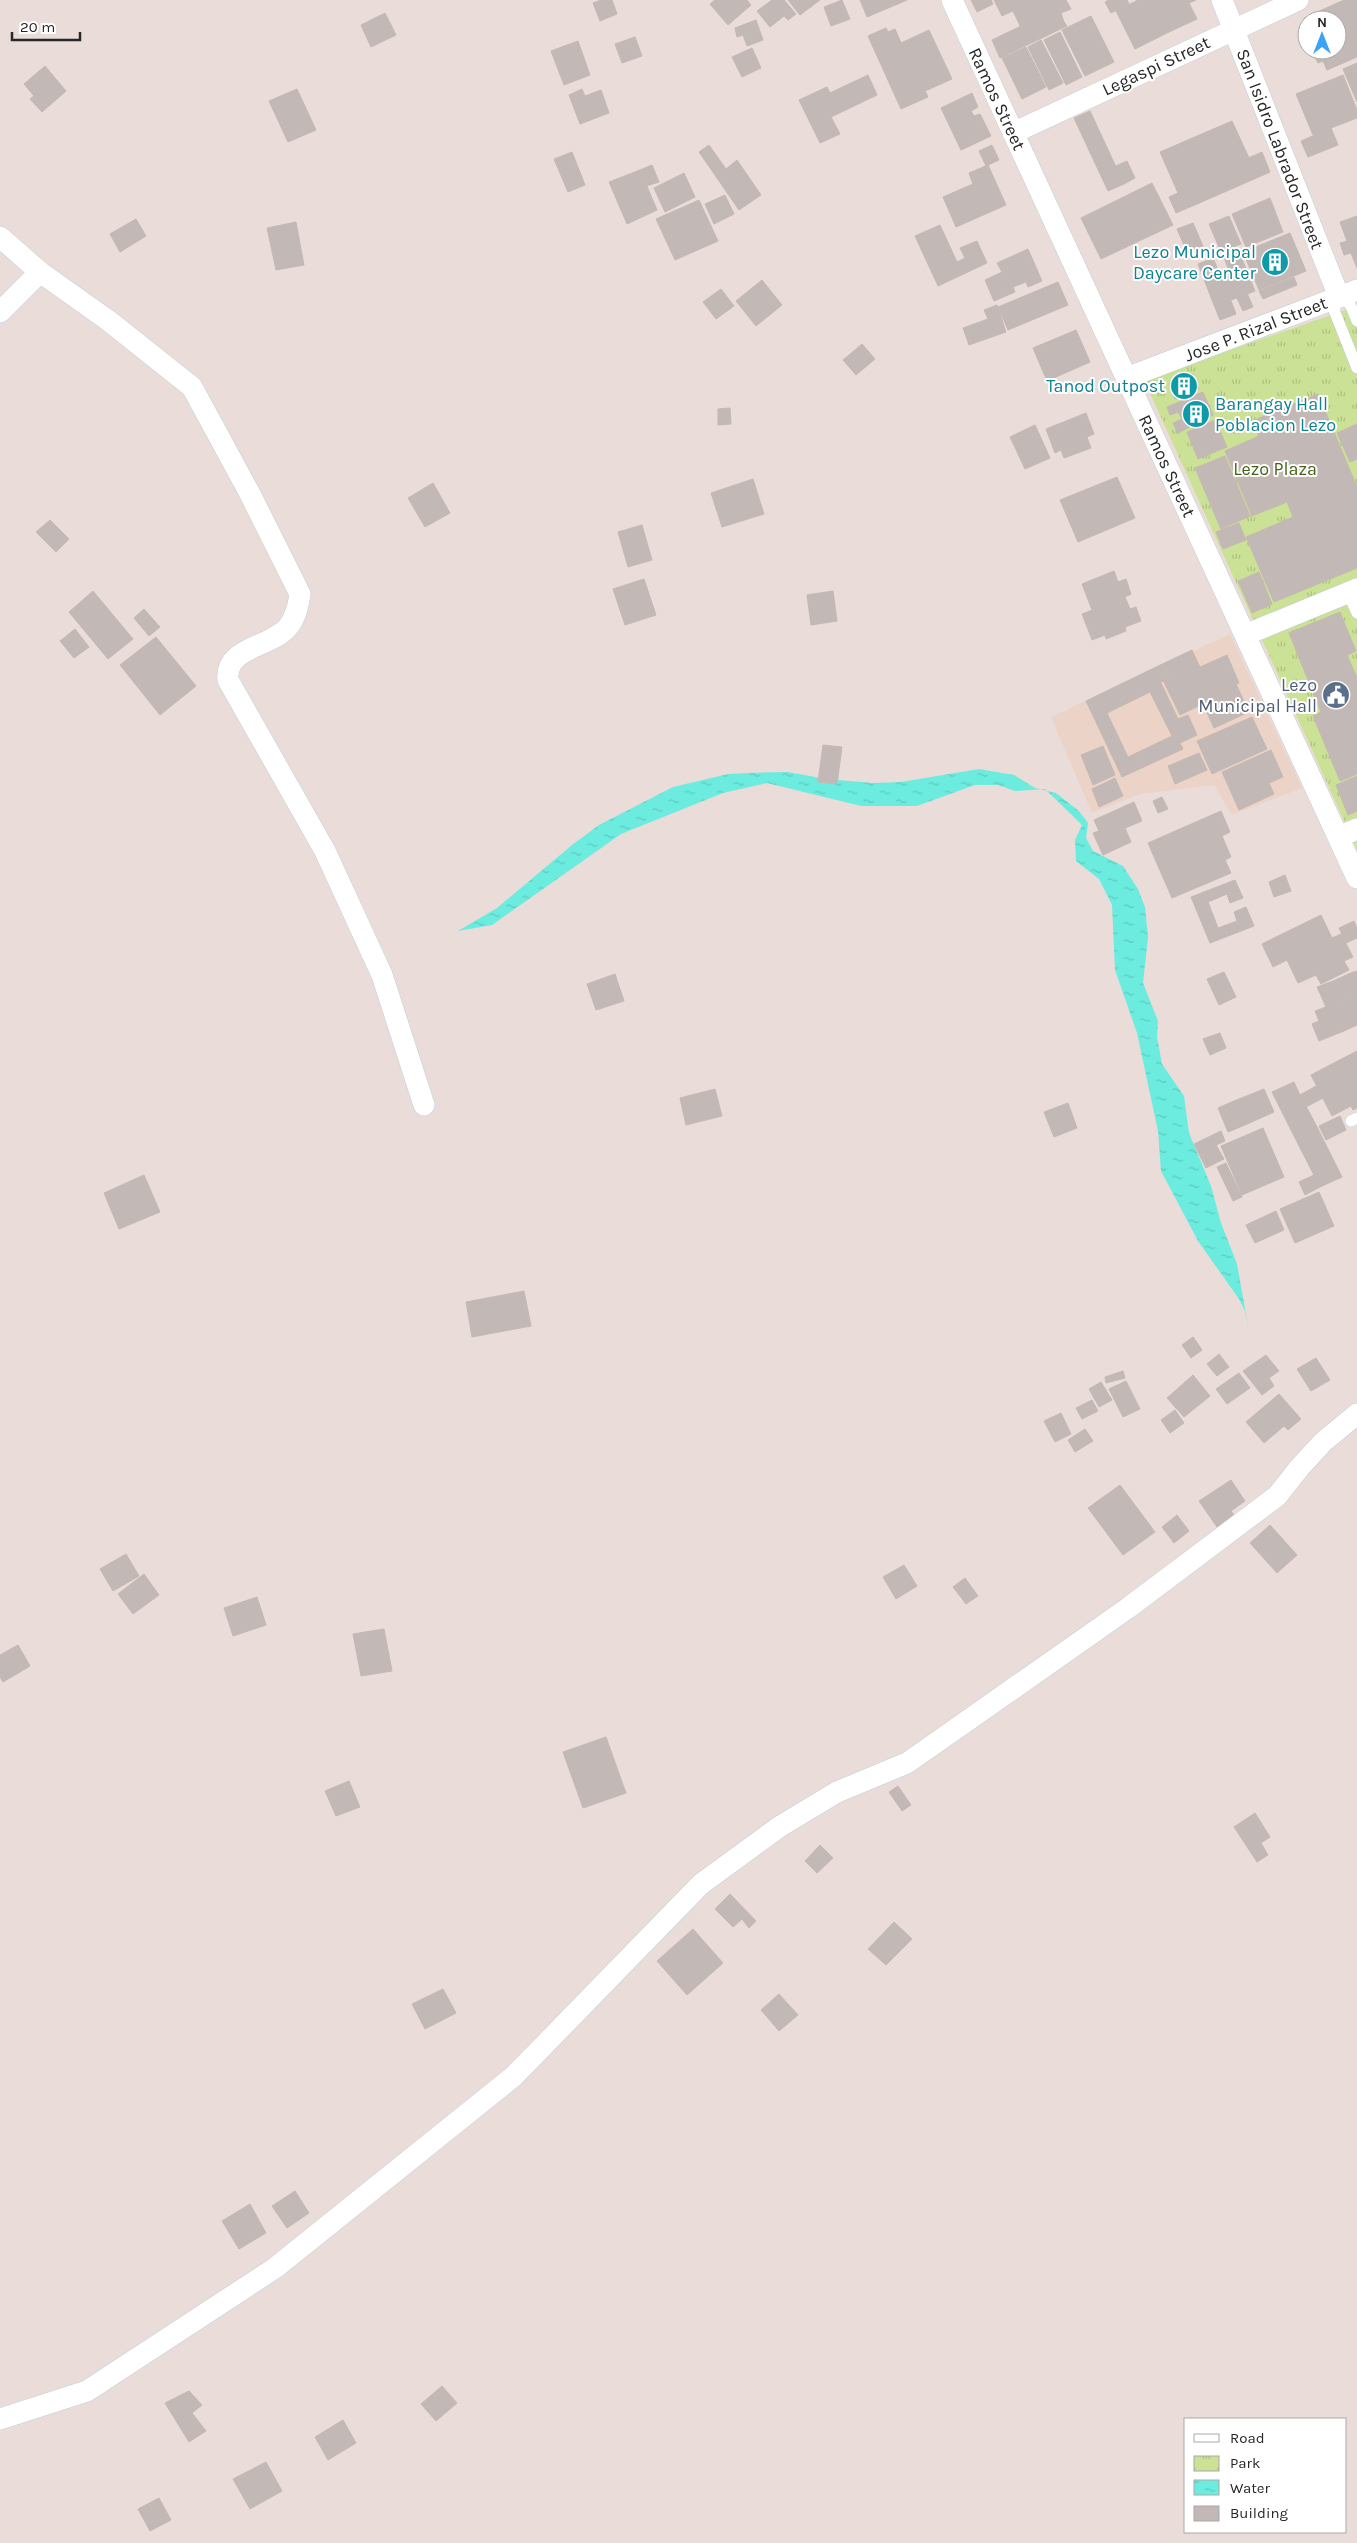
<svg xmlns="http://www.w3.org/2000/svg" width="1357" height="2543" viewBox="0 0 1357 2543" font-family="Karla,sans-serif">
	<defs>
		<pattern id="park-tufts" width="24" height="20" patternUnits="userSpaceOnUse" patternTransform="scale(1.25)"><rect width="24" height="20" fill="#cbe195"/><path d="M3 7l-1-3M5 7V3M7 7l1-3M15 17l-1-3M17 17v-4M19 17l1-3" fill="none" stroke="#aec180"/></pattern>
		<pattern id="water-ripples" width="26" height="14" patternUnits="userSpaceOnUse" patternTransform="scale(1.25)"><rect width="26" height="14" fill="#6becde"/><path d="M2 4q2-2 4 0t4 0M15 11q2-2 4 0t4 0" fill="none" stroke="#5dcabe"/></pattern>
	</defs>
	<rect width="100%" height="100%" fill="#eadcd9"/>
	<!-- education -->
	<path fill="#ecd3c8" d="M1230 634 1302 788 1232 815 1214 785 1140 794 1092 813 1051 717Z"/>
	<!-- park -->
	<path fill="url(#park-tufts)" d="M1357 306V849L1144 380Z"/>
	<!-- water -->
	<path fill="url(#water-ripples)" d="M979 769 1014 775 1035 788 1056 793 1079 811 1088 823 1086 838 1093 851 1123 866 1138 889 1145 907 1148 937 1143 983 1158 1021 1157 1037 1162 1064 1184 1096 1189 1133 1211 1186 1221 1223 1237 1264 1249 1331 1245 1311 1239 1299 1198 1241 1161 1171 1158 1131 1137 1033 1115 970 1112 905 1099 879 1076 861 1075 840 1082 825 1045 789 1015 791 998 785H975L917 806H861L767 783 723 793 621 834 492 925 458 931 497 908 572 845 599 825 673 787 728 774 746 773 788 772 826 779 873 783 901 782Z"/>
	<!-- building -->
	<path fill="#c2b8b5" stroke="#c5b8b3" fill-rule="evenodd" d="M601 0H612L617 14 600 21 593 3Z
		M715 0H747L751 5 728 25 710 4Z
		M772 0H784L796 14 788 20 784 16 770 27 757 11Z
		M788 0H820L800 15Z
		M842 0 850 19 831 26 824 7Z
		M860 0H907L867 17Z
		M971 0H991L993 4 977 12Z
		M994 0H1036L1002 16Z
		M1036 0H1066L1071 9 1061 13 1064 22 1027 40 1013 11Z
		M1109 0H1127L1129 4 1111 13 1105 2Z
		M1138 0H1153L1169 32 1135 49 1116 11Z
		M1153 0H1196L1189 3 1197 19 1169 32Z
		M1344 0H1357V57L1327 70 1323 61 1318 63 1312 50H1337V20H1307V25L1304 18Z
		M385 13 396 35 371 47 361 25Z
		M1091 16 1114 62 1085 76 1062 30Z
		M756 20 763 40 747 46 743 35 737 37 735 28Z
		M1064 22 1067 26 1000 58 992 40 1021 26 1027 40Z
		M886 28 888 32 895 29 901 43 929 30 952 79 925 91 928 97 901 109 868 36Z
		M1060 32 1082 77 1066 85 1044 40Z
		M635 37 642 56 622 63 615 44Z
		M1041 40 1063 83 1049 90 1028 47Z
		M578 41 590 75 564 85 551 51Z
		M1026 47 1046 87 1022 99 1002 58Z
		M752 48 761 68 742 77 732 57Z
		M1357 63V102L1343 69Z
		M45 66 66 91 42 112 30 99 34 96 24 84Z
		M868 75 877 95 831 117 840 134 820 143 799 100 827 87 830 93Z
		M1343 75 1357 110V118L1313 135 1296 94Z
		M297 89 316 130 288 142 269 101Z
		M582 89 585 96 601 90 609 113 580 124 569 95Z
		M972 93 978 107 971 111 974 116 980 114 991 136 961 150 941 108Z
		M1090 111 1124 184 1108 191 1074 118Z
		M1232 121 1249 158 1237 163 1245 183 1197 204 1189 188 1178 193 1160 152Z
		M1331 128 1338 145 1308 157 1301 141Z
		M709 145 726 169 737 160 761 195 739 210 699 152Z
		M992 145 999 160 986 166 979 151Z
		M572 152 585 185 568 192 554 159Z
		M1262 152 1270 172 1245 183 1237 163Z
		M1127 161 1135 178 1124 184 1116 166Z
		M652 165 659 182 646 186 640 170Z
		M988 165 1006 205 956 227 943 197 973 184 969 173Z
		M640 170 657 210 627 224 609 182Z
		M684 173 695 197 665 212 654 188Z
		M1152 183 1173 225 1101 259 1081 218Z
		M1189 188 1197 204 1176 213 1169 197Z
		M725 195 734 214 714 224 705 204Z
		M1270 198 1283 232 1246 247 1232 214Z
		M699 200 718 241 675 260 656 219Z
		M1229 216 1241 244 1221 252 1209 224Z
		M1357 216V268L1351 253 1344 255 1340 243 1347 241 1340 222Z
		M136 219 146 236 120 252 110 234Z
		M296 222 304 265 276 270 267 228Z
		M1193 223 1203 246 1187 252 1177 229Z
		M940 225 957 262 965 258 960 248 977 241 987 263 938 286 915 236Z
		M1290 233 1306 271 1259 290 1243 252Z
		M1028 249 1042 281 1028 287 1026 282 1013 287 1015 292 994 301 985 280 1002 272 997 263Z
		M1238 249 1255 291 1231 300 1228 293 1212 300 1198 264 1213 258 1219 272 1228 268 1223 255Z
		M1294 277 1297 285 1263 299 1259 291Z
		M762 280 782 305 756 326 736 301Z
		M1058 282 1068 305 1008 330 998 307Z
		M721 289 734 306 716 319 703 302Z
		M1228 293 1236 314 1220 320 1212 300Z
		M1247 293 1253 307 1243 311 1237 298Z
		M997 305 1006 332 969 345 963 328 988 319 984 310Z
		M1076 330 1090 362 1047 381 1033 348Z
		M862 344 875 359 856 375 843 360Z
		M1193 374 1199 389 1175 399 1169 384Z
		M1203 392 1213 415 1178 433 1173 423 1182 419 1178 412 1170 415 1167 407Z
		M1318 394 1357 487V568L1274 602 1246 537 1293 517 1287 502 1252 516 1225 451 1259 436 1252 421Z
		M730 408 731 424 718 425V409Z
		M1086 413 1094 434 1087 437 1091 448 1064 458 1061 450 1055 453 1046 429Z
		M1215 420 1227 447 1198 459 1187 432Z
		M1357 424V459L1350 462 1337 433Z
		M1035 425 1050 458 1025 469 1010 437Z
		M1225 456 1250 516 1221 529 1195 468Z
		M1117 477 1135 518 1078 542 1060 500Z
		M753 479 764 514 722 527 711 493Z
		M433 483 450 513 425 527 408 498Z
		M50 520 69 539 56 552 36 532Z
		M1239 523 1246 540 1223 549 1216 532Z
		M642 525 652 560 628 567 618 532Z
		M1114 571 1118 582 1126 579 1131 594 1125 597 1130 609 1136 607 1141 621 1125 627 1126 631 1106 639 1105 635 1092 640 1082 614 1092 610 1082 584Z
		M1259 572 1272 604 1252 613 1238 581Z
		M644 579 656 615 625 625 613 589Z
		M93 591 133 639 108 659 69 612Z
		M833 591 837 621 811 625 807 595Z
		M144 609 160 627 149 636 134 618Z
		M1340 612 1356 651 1347 655 1357 678V774L1340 781 1313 716 1321 712 1289 633Z
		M75 629 89 647 74 658 60 641Z
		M156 637 196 686 160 715 120 665Z
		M1192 650 1198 663 1161 682 1154 668Z
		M1227 655 1239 683 1214 695 1200 667Z
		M1198 663 1215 698 1180 715 1163 680Z
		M1154 668 1178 719 1188 715 1197 735 1180 743 1183 749 1122 777 1086 701ZM1150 692 1172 736 1128 757 1107 713Z
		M1236 684 1249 712 1214 728 1203 704 1215 698 1214 695Z
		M1252 717 1267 749 1212 774 1197 741Z
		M823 745 842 747 837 784 818 782Z
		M1103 746 1115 775 1093 785 1081 755Z
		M1271 750 1283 777 1269 783 1274 794 1239 810 1222 772Z
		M1199 753 1207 770 1175 784 1168 766Z
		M1357 776V811L1348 815 1336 785Z
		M1115 778 1123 796 1099 807 1092 789Z
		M1162 797 1168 809 1158 813 1153 801Z
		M1134 802 1142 821 1125 828 1131 842 1103 855 1093 833 1099 831 1094 820Z
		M1221 811 1230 832 1222 836 1231 857 1225 860 1231 873 1172 898 1148 843Z
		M1285 875 1291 891 1274 897 1269 882Z
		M1235 880 1243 898 1230 903 1227 894 1208 902 1218 928 1237 921 1234 912 1246 907 1254 926 1210 943 1191 897Z
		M1321 915 1332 938 1341 934 1353 957 1344 961 1349 970 1321 984 1316 975 1298 983 1276 937Z
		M1354 921 1357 928V938L1346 943 1339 928Z
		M1276 937 1287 960 1273 967 1262 944Z
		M1357 971V982L1353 972Z
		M1224 972 1236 997 1219 1005 1207 979Z
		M1353 972 1357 982V994L1341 1000 1333 981Z
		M615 974 624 1001 596 1010 587 984Z
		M1333 981 1341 1000 1326 1007 1317 987Z
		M1357 994V1011L1350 1014 1355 1026 1344 1031 1337 1017 1331 1020 1326 1007Z
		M1326 1007 1331 1020 1337 1017 1344 1031 1319 1041 1312 1024 1319 1021 1315 1011Z
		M1357 1011V1025L1355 1026 1350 1014Z
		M1220 1033 1226 1048 1210 1055 1203 1039Z
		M1357 1051V1108L1353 1110 1330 1065Z
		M1330 1065 1351 1106 1332 1116 1311 1075Z
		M1294 1082 1300 1095 1279 1106 1272 1092Z
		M1316 1086 1323 1098 1306 1107 1300 1095Z
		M715 1089 722 1116 686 1125 680 1098Z
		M1264 1089 1274 1112 1245 1125 1234 1101Z
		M1300 1095 1315 1123 1293 1134 1279 1106Z
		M1234 1101 1245 1125 1228 1132 1218 1108Z
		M1068 1103 1077 1128 1054 1137 1044 1112Z
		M1340 1116 1346 1130 1326 1140 1319 1126Z
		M1315 1123 1342 1177 1320 1187 1293 1134Z
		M1263 1128 1284 1177 1242 1195 1221 1146Z
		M1221 1131 1225 1141 1216 1145 1224 1159 1206 1168 1194 1144Z
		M1226 1163 1242 1197 1233 1201 1217 1167Z
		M144 1175 160 1212 119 1229 104 1193Z
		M1314 1175 1320 1187 1305 1195 1299 1182Z
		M1319 1192 1334 1226 1295 1243 1280 1209Z
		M1276 1211 1284 1230 1255 1243 1246 1225Z
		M524 1291 531 1326 472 1337 466 1302Z
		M1193 1337 1202 1350 1191 1358 1182 1345Z
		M1219 1354 1229 1367 1217 1376 1207 1364Z
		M1266 1355 1279 1371 1269 1378 1274 1386 1262 1395 1243 1371Z
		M1316 1358 1330 1380 1311 1391 1297 1369Z
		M1123 1371 1125 1378 1106 1383 1105 1377Z
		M1239 1373 1250 1388 1227 1404 1216 1389Z
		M1193 1375 1210 1396 1184 1417 1167 1398Z
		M1126 1381 1140 1409 1123 1417 1109 1389Z
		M1101 1382 1112 1400 1099 1407 1089 1389Z
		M1279 1394 1301 1419 1288 1430 1284 1426 1264 1443 1246 1422Z
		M1092 1400 1098 1411 1082 1419 1076 1408Z
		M1175 1410 1184 1423 1170 1433 1161 1420Z
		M1061 1413 1071 1434 1055 1442 1044 1421Z
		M1085 1429 1093 1441 1075 1452 1068 1440Z
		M1231 1480 1245 1501 1231 1511 1234 1515 1217 1527 1199 1501Z
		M1120 1485 1155 1532 1123 1555 1088 1508Z
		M1177 1515 1189 1531 1174 1543 1162 1527Z
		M1270 1525 1297 1555 1277 1573 1250 1543Z
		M126 1554 139 1576 113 1591 100 1569Z
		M904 1565 917 1586 896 1599 883 1577Z
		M144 1574 159 1595 133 1614 118 1594Z
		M965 1578 978 1596 966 1604 953 1587Z
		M257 1597 266 1625 233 1636 224 1608Z
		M384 1629 392 1671 361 1676 353 1634Z
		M18 1645 30 1666 3 1682 0 1677V1655Z
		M606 1737 626 1793 583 1808 563 1752Z
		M349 1781 360 1807 336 1816 325 1791Z
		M898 1786 911 1805 902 1811 889 1792Z
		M1255 1813 1270 1837 1261 1843 1268 1855 1257 1862 1234 1827Z
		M820 1845 833 1858 817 1873 805 1861Z
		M730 1894 756 1921 749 1928 742 1919 733 1927 715 1909Z
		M894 1922 912 1939 886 1965 868 1949Z
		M693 1929 723 1963 687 1995 657 1961Z
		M443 1989 456 2013 425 2029 412 2004Z
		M779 1994 798 2015 779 2031 761 2010Z
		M295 2191 309 2213 287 2228 272 2206Z
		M250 2204 266 2233 239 2249 222 2221Z
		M442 2386 457 2403 436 2421 421 2404Z
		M189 2391 202 2405 192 2413 206 2431 189 2442 165 2403Z
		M343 2420 356 2443 328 2460 315 2437Z
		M266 2462 282 2491 250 2509 233 2479Z
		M159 2498 171 2520 150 2531 138 2509Z"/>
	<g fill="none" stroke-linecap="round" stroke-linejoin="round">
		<!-- service casing -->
		<g stroke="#c4ced6" stroke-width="12">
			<path id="service" d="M1357 321 1350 304 1339 297 1334 310 1357 368
				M1348 593 1357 613
				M1351 1121 1357 1118"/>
		</g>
		<!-- minor casing -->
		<g stroke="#c4ced6" stroke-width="22">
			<path id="minor" d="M952 0 1357 878
				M1222 0 1339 297
				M1013 133 1298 0
				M0 237 40 272 109 321 192 387 249 492 300 594C298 606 296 617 288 627 272 647 224 647 228 680L325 851 382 975 424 1105
				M0 312 40 272
				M1126 378 1357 290
				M1245 635 1357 589
				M1338 837 1357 829
				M0 2419 87 2391 275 2268 514 2076 701 1884 779 1827 837 1792 907 1763 1128 1608 1277 1496 1300 1467 1323 1442 1357 1414"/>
		</g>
		<!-- service -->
		<use href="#service" stroke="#fff" stroke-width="11"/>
		<!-- minor -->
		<use href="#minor" stroke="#fff" stroke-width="21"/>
	</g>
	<!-- icons -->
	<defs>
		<g id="building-disc" transform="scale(1.4375)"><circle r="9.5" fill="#0f9aa8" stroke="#fff"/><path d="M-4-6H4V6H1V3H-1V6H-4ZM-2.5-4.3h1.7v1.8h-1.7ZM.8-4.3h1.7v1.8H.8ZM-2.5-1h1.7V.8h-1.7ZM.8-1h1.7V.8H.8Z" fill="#fff"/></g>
		<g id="civic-disc" transform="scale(1.4375)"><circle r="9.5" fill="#5c6f8a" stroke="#fff"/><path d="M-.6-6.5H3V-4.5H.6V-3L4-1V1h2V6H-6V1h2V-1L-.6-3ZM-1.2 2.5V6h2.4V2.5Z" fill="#fff"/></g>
	</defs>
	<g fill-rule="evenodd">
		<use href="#building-disc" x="1275" y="262"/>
		<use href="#building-disc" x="1184" y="386"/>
		<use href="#building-disc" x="1196" y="414"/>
		<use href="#civic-disc" x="1336" y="695"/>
	</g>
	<g text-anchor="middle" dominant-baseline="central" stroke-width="4" stroke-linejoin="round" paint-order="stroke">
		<!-- street labels -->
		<g font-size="18" fill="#272727" stroke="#fff">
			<text transform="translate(1156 66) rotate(-25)">Legaspi Street</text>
			<text transform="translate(997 99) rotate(65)">Ramos Street</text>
			<text transform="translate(1280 149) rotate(69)">San Isidro Labrador Street</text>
			<text transform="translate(1256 329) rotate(-21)">Jose P. Rizal Street</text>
			<text transform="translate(1167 466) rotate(65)">Ramos Street</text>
		</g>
		<!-- culture labels -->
		<g font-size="18" fill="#0d838f" stroke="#fff" text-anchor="end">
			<text x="1256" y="252">Lezo Municipal<tspan x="1256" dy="21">Daycare Center</tspan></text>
			<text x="1165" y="386">Tanod Outpost</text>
			<text x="1215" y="404" text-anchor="start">Barangay Hall<tspan x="1215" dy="21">Poblacion Lezo</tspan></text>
		</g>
		<!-- park labels -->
		<g font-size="18" fill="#44621a" stroke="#fff">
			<text x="1275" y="469">Lezo Plaza</text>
		</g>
		<!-- service labels -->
		<g font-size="18" fill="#4e5e75" stroke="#fff" text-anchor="end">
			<text x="1317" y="685">Lezo<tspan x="1317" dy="21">Municipal Hall</tspan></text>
		</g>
	</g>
	<!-- legend -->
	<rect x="1184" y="2418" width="162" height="115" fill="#ffffff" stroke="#a9a9a9"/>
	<rect x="1194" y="2434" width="25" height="8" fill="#ffffff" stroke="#a9a9a9"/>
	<text x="1230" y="2443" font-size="15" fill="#272727">Road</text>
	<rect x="1194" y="2456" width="25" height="15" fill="url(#park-tufts)" stroke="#a9a9a9"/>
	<text x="1230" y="2468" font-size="15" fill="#272727">Park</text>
	<rect x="1194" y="2480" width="25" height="15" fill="url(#water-ripples)" stroke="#a9a9a9"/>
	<text x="1230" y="2493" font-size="15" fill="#272727">Water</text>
	<rect x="1194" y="2506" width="25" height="15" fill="#c2b8b5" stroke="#a9a9a9"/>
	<text x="1230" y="2518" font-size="15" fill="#272727">Building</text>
	<!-- north arrow -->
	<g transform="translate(1322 35)"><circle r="24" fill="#ffffff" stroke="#a9a9a9"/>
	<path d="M0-4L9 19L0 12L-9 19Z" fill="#39a4f7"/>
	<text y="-8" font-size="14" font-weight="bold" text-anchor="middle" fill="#272727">N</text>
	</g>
	<!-- scale -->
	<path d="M12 32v8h68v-8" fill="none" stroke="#272727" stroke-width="2.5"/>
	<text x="20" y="32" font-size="15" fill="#272727" stroke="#ffffff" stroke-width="4" paint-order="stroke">20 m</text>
</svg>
